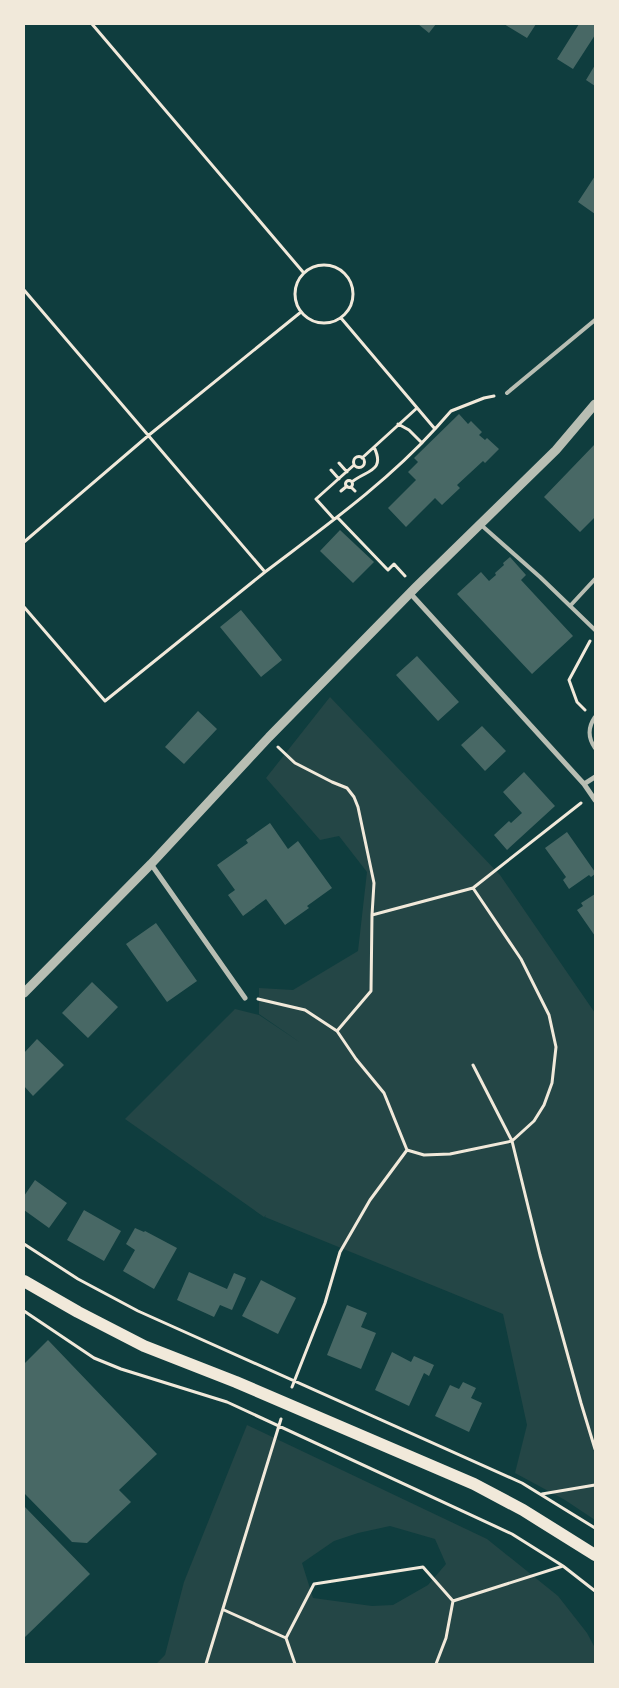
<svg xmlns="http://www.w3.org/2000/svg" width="619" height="1688" viewBox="0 0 619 1688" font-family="Commissioner,sans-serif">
	<rect width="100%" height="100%" fill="#0f3d3e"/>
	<!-- green -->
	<path fill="#244646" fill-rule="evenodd" d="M330 697 500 875 595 1013V1520L565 1500 515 1473 527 1425 503 1314 265 1217 266 1215 264 1217 125 1119 235 1009 259 1015 301 1043 259 1014V988L293 990 358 951 367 872 339 836 320 840 266 778Z
		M247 1425 487 1539 558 1596 587 1633 595 1648V1664H156L165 1655 184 1582ZM390 1526 435 1539 446 1564 428 1585 393 1605 372 1606 313 1598 302 1563 334 1541 358 1533Z"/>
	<!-- building -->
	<path fill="#486865" d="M418 24H436L429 33Z
		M504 24H536L527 38Z
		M579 24H595V35L573 69 557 59Z
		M595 65V86L586 80Z
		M595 176V214L578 202Z
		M459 414 468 424 471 421 482 432 479 435 485 440 487 438 499 449 485 463 483 461 457 485 460 488 442 505 435 498 406 527 388 508 416 480 408 472 418 462 414 458Z
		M595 444V517L580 532 544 497Z
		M340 530 374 562 353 583 320 551Z
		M510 557 526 575 521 580 573 636 532 674 457 594 481 572 489 581 496 575 495 573 504 565 503 563Z
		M241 610 282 660 261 677 220 627Z
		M417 656 459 702 438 721 396 675Z
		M198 711 217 729 184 764 165 747Z
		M482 726 506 751 485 771 461 745Z
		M524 772 555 806 507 850 494 835 509 821 511 823 522 813 503 792Z
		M270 823 288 849 298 841 332 888 307 906 309 908 285 925 266 899 243 916 228 895 235 890 217 865 248 843 246 840Z
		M567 832 595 872V874L591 877 589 875 569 889 563 880 566 877 545 848Z
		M595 894V936L577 910 583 906 581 903Z
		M156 923 197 981 167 1002 126 944Z
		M92 982 118 1007 88 1038 62 1013Z
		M37 1039 64 1065 33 1096 24 1086V1053Z
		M35 1180 67 1203 49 1228 24 1210V1196Z
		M84 1210 121 1231 104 1261 67 1240Z
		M135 1228 144 1232 145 1231 177 1248 154 1289 123 1271 135 1250 126 1244Z
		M189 1272 227 1289 234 1273 246 1278 232 1310 220 1305 214 1317 177 1300Z
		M261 1280 296 1298 278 1334 242 1316Z
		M347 1305 367 1313 361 1327 376 1333 361 1369 327 1355Z
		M48 1340 157 1454 119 1490 131 1502 87 1543 72 1542 24 1493V1364Z
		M392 1352 411 1362 414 1356 434 1365 429 1376 424 1373 409 1406 375 1390Z
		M463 1382 476 1388 471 1398 482 1403 469 1432 435 1416 450 1385 459 1389Z
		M24 1506 90 1574 24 1638Z"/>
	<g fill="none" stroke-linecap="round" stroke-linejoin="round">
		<!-- path -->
		<path stroke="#f1e9da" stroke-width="3" d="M92 24 303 272
			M295 294a29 29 0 1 1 58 0a29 29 0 1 1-58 0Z
			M24 290 265 572C324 527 385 484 435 429L341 318
			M398 424 409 430 422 443
			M435 429 451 411 484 398 494 396
			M353.5 462a5.5 5.5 0 1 1 11 0a5.5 5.5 0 1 1-11 0Z
			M362 458 417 408
			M339 463 347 472
			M331 470 339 479
			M345.5 484a3.5 3.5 0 1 1 7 0a3.5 3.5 0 1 1-7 0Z
			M352 482C366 470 386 472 374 447
			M351 487 355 491
			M341 491 347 486
			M337 517 386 568 388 570 394 564 405 576
			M334 519 316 499 354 465
			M24 542 149 435 301 312
			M24 607 105 701 265 572
			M585 710 577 702 569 680 590 641
			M278 747 295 763 332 782 347 788 354 797 358 807 374 883 372 915 371 991 337 1031 356 1059 384 1093 407 1150 370 1200 340 1252 325 1303 292 1387
			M473 888 581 803
			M372 915 473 888 521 959 549 1015 556 1047 552 1083 544 1105 534 1121 512 1141 450 1154 424 1155 407 1150
			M258 999 305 1010 337 1031
			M473 1065 512 1141 540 1255 581 1403 595 1449
			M24 1244 78 1279 138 1311 522 1483 595 1528
			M24 1311 94 1358 121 1369 227 1402 512 1534 563 1566 595 1591
			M542 1494 595 1485
			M224 1610 286 1638
			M206 1664 281 1419
			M295 1664 286 1638 314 1584 423 1567 453 1601
			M436 1664 446 1638 453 1601 563 1566"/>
		<!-- service -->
		<path stroke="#b8beb3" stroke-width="4" d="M507 393 595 320
			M480 524 540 577 595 630
			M570 606 595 579
			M595 717C588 727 588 738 595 748"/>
		<!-- minor -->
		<path stroke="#b8beb3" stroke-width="5" d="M410 593 584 784 595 800
			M584 784 595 777
			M151 864 245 998"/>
		<!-- tertiary -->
		<path stroke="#b8beb3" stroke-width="9" d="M24 993 151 864 269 737 416 587 556 450 595 404"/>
		<!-- primary -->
		<path stroke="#f1e9da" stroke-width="12" d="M24 1281 78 1312 144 1346 236 1382 474 1484 523 1510 595 1555"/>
	</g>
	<!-- border -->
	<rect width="619" height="1688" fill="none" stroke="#f1e9da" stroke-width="50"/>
</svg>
